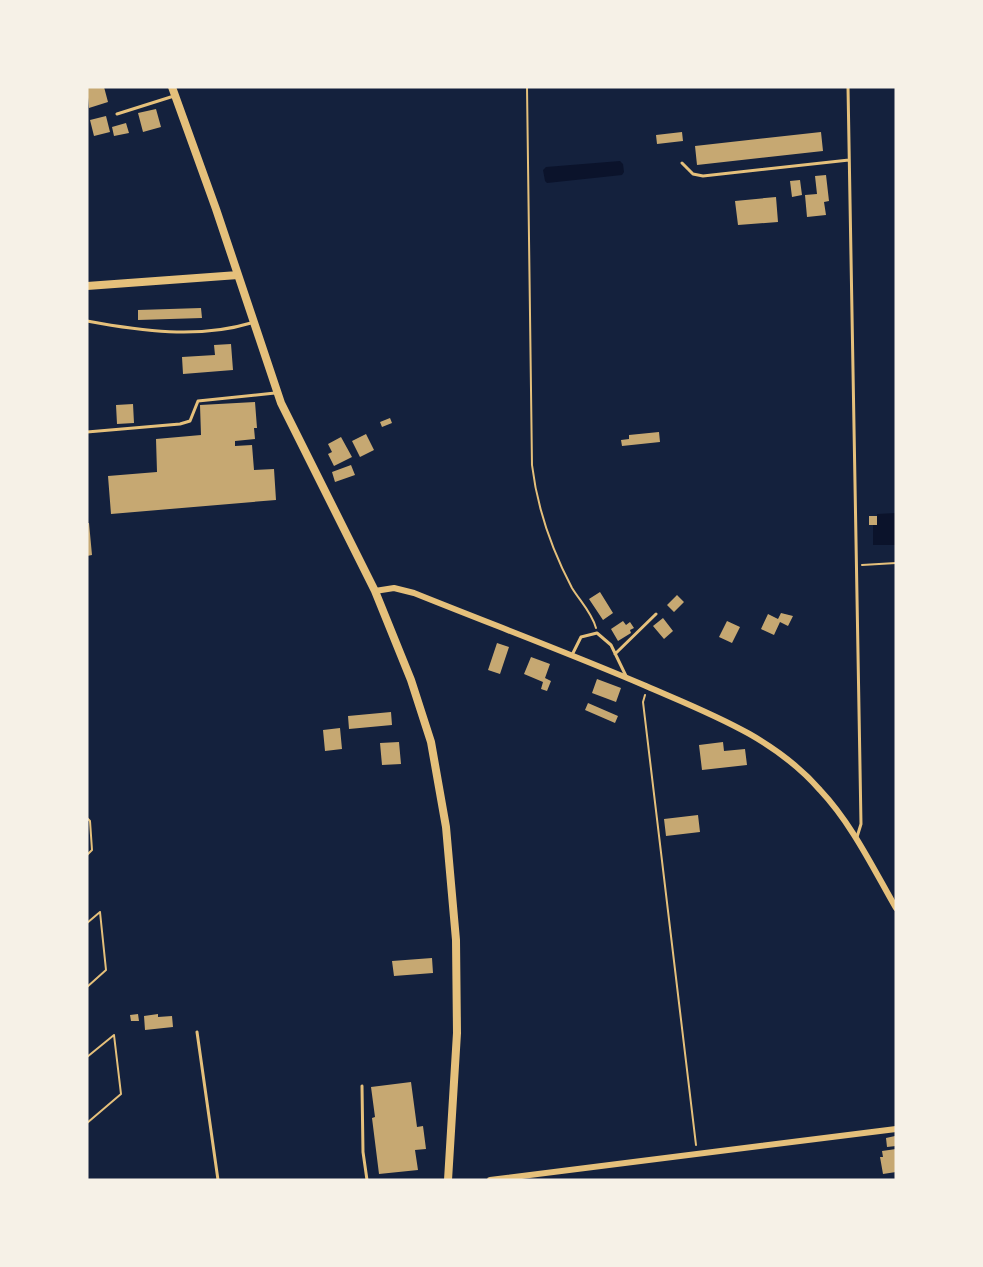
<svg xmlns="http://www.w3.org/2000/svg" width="983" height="1267" viewBox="0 0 983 1267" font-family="Cabin,sans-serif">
	<rect width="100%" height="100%" fill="#14213d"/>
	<!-- water -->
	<path fill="#0b132b" d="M620 161 623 164 624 172 622 175 547 183 545 181 543 170 546 167Z
		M896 513V545H873V525L877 524V514Z"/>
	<!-- building -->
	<path fill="#c6a872" d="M87 87H104L108 102 89 108Z
		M156 109 161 127 143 132 138 113Z
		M106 116 110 132 94 136 90 120Z
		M126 123 129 133 114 136 112 127Z
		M682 132 683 141 657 144 656 135Z
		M821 132 823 151 697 165 695 146Z
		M826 175 829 201 824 202 826 215 807 217 805 195 817 194 815 176Z
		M800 180 802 195 792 197 790 181Z
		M776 197 778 222 738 225 735 201Z
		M201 308 202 318 138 320V310Z
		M231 344 233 370 183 374 182 357 215 355 214 345Z
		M255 402 257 428H254L255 439 235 441V446L252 445 254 470 274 469 276 500 111 514 108 476 157 472 156 439 201 435 200 405Z
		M133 404 134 423 117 424 116 405Z
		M390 418 392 423 382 427 380 422Z
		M659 432 660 442 622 446 621 440 629 439V435Z
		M366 434 374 450 360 457 352 441Z
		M341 437 352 457 334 466 328 454 332 452 328 444Z
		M351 465 355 475 335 482 332 472Z
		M869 516H877V525H869Z
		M87 523H89L92 555 87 556Z
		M600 592 613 613 603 620 589 599Z
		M677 595 684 602 674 612 667 605Z
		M781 613 793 616 788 626 780 622 774 635 761 629 768 614 778 619Z
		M663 618 673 631 664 639 653 626Z
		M623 621 626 625 630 622 634 628 630 630 631 633 618 641 611 629Z
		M727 621 740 627 732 643 719 637Z
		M497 643 509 647 500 674 488 670Z
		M531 657 550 664 545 678 551 681 547 691 541 689 543 682 524 674Z
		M597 679 621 688 616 702 592 693Z
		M588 703 618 716 615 723 585 710Z
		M391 712 392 725 349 729 348 716Z
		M340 728 342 749 325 751 323 730Z
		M399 742 401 764 382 765 380 743Z
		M723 742 724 751 745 749 747 765 702 770 699 745Z
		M698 815 700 832 666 836 664 819Z
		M432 958 433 973 394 976 392 961Z
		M138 1014 139 1021H131L130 1015Z
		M158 1014V1017L172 1016 173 1027 145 1030 144 1016Z
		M411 1082 417 1127 423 1126 426 1149 415 1150 418 1170 379 1174 372 1118 375 1117 371 1087Z
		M895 1136 896 1146 887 1147 886 1138Z
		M896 1149V1172L883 1174 880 1157H883L882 1151Z"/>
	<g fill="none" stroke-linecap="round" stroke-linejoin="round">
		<!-- path -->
		<path stroke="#e5c07b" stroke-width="2" d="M527 87 532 465C537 507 552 550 572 588 580 601 592 613 596 628
			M862 565 896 563
			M645 695 643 702 696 1145
			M87 818 90 821 92 850 87 855
			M87 923 100 912
			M87 987 106 970 100 912
			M87 1057 114 1035 121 1094 87 1123"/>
		<!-- service -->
		<path stroke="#e5c07b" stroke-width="3" d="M848 87 861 824 857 837
			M117 114 174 96
			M682 163 693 174 703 176 849 160
			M87 321C141 331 198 339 251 323
			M87 432 180 424 190 421 198 401 275 393
			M615 654 656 614
			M572 655 581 637 597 633 611 645 626 676
			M197 1032 218 1180
			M362 1086 363 1152 367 1180"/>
		<!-- minor -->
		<path stroke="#e5c07b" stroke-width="6" d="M375 591 394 588 414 593C491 624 569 653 646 686 708 713 774 737 820 790 852 824 873 868 896 908
			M490 1180 896 1129"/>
		<!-- tertiary -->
		<path stroke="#e5c07b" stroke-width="8" d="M172 87 216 209 281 403 375 591 411 680 431 742 446 827 456 940 457 1033 448 1180
			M87 286 238 275"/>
	</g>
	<!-- border -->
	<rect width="983" height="1267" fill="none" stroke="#f6f1e7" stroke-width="177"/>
</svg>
